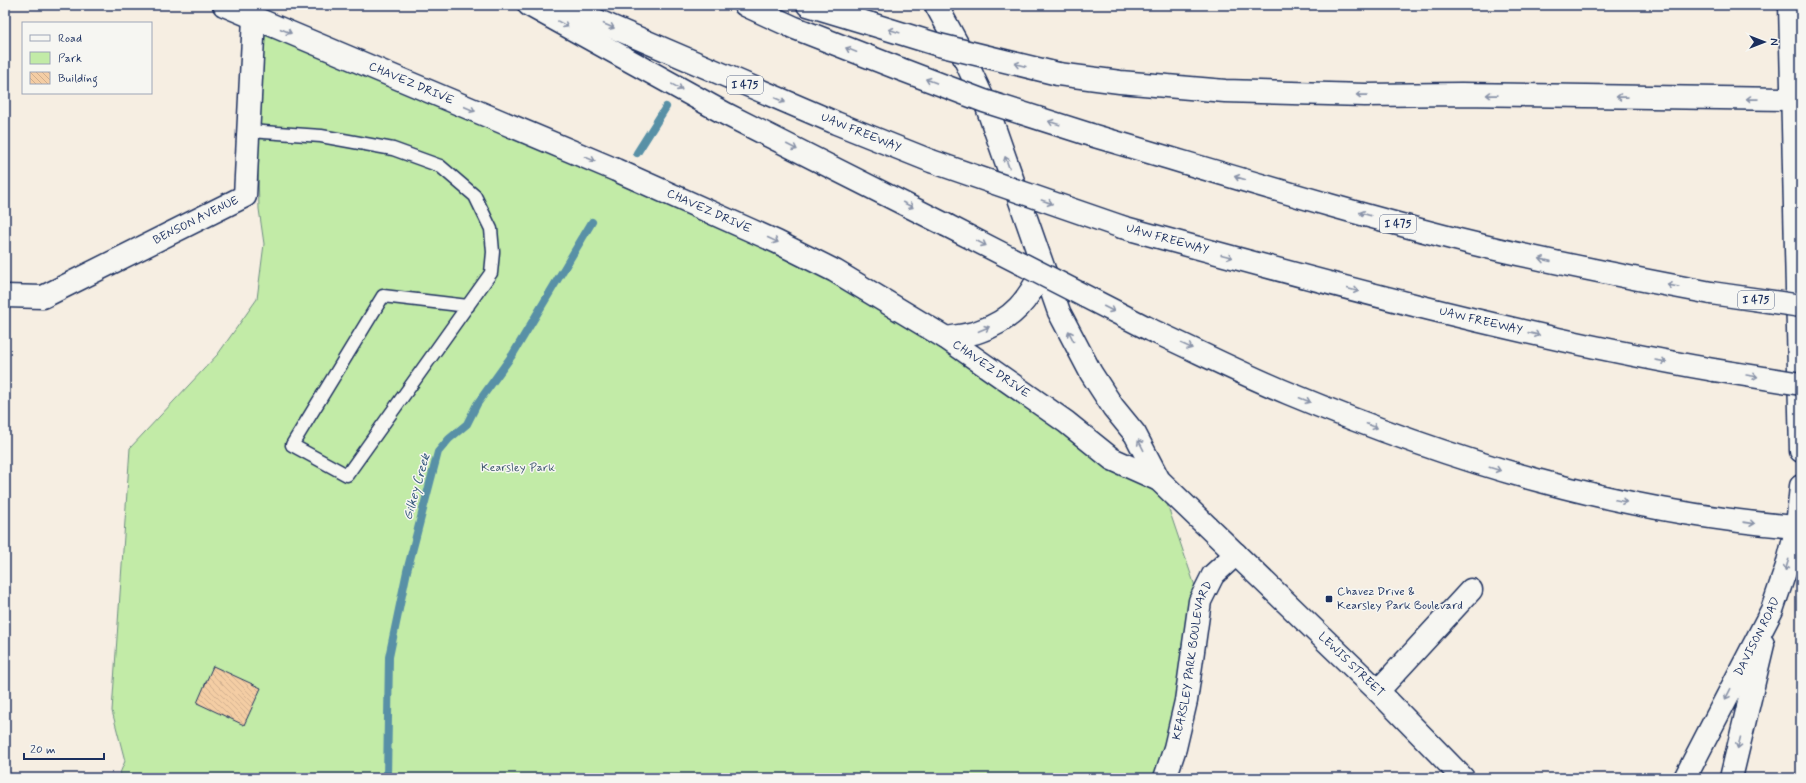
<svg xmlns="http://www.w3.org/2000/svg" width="1806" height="783" viewBox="0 0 1806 783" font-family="Mynerve,sans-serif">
	<defs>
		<pattern id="building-back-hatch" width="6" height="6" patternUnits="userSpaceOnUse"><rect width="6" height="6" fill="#f4cda4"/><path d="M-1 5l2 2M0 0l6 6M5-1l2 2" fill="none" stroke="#d1b090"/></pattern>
	</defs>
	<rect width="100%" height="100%" fill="#f6eee2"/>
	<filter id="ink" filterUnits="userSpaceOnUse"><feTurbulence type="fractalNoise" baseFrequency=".025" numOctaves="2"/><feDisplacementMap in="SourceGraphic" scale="8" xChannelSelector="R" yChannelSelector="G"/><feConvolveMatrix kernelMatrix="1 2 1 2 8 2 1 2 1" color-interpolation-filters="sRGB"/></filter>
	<g filter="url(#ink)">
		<!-- park -->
		<path fill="#c2eba7" stroke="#6e8d82" d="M254 18 777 242 1159 480 1200 601 1165 778H118L125 761 112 711 130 448 218 354 257 299 264 244 259 209Z"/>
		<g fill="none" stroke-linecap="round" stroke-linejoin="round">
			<!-- stream -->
			<path stroke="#5890a6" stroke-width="8" d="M637 153 666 107
				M387 778 389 657 407 571 438 452 449 439 467 424 477 404 513 354 592 222"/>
		</g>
		<!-- building -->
		<path fill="url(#building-back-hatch)" stroke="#1b2f5e" d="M213 666 261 688 244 725 197 703Z"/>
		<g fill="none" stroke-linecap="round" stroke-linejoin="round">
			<!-- service casing -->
			<g stroke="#1b2f5e" stroke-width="15">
				<path id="service" d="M248 131 321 136 393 149 440 166 475 196 491 229 493 252 491 273 347 475 292 445 383 296 468 306"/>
			</g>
			<!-- minor casing -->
			<g stroke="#1b2f5e" stroke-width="25">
				<g id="minor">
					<path id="s1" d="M5 296 43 297 245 196 254 18"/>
					<path d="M1378 691 1471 590"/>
					<path id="s2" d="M1165 778 1175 748 1186 701 1200 601 1213 575 1236 554"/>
				</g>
			</g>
			<!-- secondary casing -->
			<g stroke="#1b2f5e" stroke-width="25">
				<g id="secondary">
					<path id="s3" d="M224 5 616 170 777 242 835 271 946 338 1066 422 1112 459 1159 480"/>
					<path id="s4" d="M936 5 960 49 987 107 1059 312 1091 373 1113 407 1135 434 1159 480 1378 691 1463 778"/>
					<path d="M1790 5 1801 451"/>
					<path d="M946 338C957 336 970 335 980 331 1013 320 1029 299 1043 269"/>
					<path id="s5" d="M1685 778 1772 610 1787 566 1797 527 1801 486"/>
					<path d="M1731 778 1763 644"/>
				</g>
			</g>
			<!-- motorway casing -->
			<g stroke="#1b2f5e" stroke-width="25">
				<g id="motorway">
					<path d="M529 5 726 114 946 225"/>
					<path id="s6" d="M561 5 836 123 931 161"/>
					<path d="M745 5 795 28 900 69"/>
					<path d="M808 5 871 24"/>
					<path d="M1058 74 1120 82 1225 91 1365 95 1461 94 1791 99"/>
					<path d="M1091 135C1218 172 1346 212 1475 244 1553 263 1632 278 1711 293"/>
					<path id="s7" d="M1122 227C1318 281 1514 335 1714 370"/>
					<path d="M1151 330C1197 351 1242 374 1288 393 1451 461 1621 513 1797 527"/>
				</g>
			</g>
			<!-- service -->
			<use href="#service" stroke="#f6f6f2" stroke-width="12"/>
			<!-- minor -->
			<use href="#minor" stroke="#f6f6f2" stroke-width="22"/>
			<!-- secondary -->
			<use href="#secondary" stroke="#f6f6f2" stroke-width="22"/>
			<!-- motorway -->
			<use href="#motorway" stroke="#f6f6f2" stroke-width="22"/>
			<!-- motorway-bridge casing -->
			<g stroke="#1b2f5e" stroke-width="25" stroke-linecap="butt">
				<path id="motorway-bridge" d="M871 24 939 45 1058 74
					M900 69 984 101 1091 135
					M931 161 1122 227
					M946 225 1151 330
					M1711 293 1801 306
					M1714 370 1801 384"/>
			</g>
			<!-- motorway-bridge -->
			<use href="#motorway-bridge" stroke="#f6f6f2" stroke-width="22"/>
		</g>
		<!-- one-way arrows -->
		<defs><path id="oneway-shaft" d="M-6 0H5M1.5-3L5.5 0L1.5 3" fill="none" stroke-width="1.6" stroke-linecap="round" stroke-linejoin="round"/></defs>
		<g stroke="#8892a8">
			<use href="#oneway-shaft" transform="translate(563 24) rotate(29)"/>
			<use href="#oneway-shaft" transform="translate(609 26) rotate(23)"/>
			<use href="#oneway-shaft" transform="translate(286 31) rotate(23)"/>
			<use href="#oneway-shaft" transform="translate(894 31) rotate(-163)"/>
			<use href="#oneway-shaft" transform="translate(851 50) rotate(-158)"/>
			<use href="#oneway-shaft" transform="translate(1020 65) rotate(-166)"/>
			<use href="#oneway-shaft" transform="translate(931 81) rotate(-160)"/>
			<use href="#oneway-shaft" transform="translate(677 87) rotate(29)"/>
			<use href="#oneway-shaft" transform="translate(1362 95) rotate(-179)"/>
			<use href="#oneway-shaft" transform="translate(1492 95) rotate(-179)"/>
			<use href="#oneway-shaft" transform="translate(1622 97) rotate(-179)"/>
			<use href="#oneway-shaft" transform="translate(1752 99) rotate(-179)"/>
			<use href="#oneway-shaft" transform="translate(780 100) rotate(23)"/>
			<use href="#oneway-shaft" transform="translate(470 109) rotate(23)"/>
			<use href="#oneway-shaft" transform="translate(1054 123) rotate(-162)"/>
			<use href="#oneway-shaft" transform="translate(792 147) rotate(27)"/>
			<use href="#oneway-shaft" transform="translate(590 159) rotate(23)"/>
			<use href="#oneway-shaft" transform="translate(1007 162) rotate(-110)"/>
			<use href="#oneway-shaft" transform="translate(1240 178) rotate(-164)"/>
			<use href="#oneway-shaft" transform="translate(1047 202) rotate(19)"/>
			<use href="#oneway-shaft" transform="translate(908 205) rotate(27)"/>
			<use href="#oneway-shaft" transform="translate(1365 214) rotate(-164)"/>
			<use href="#oneway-shaft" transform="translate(773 240) rotate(25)"/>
			<use href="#oneway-shaft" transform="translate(981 243) rotate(28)"/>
			<use href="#oneway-shaft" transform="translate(1227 256) rotate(15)"/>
			<use href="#oneway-shaft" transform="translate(1545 260) rotate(-167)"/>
			<use href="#oneway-shaft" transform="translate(1673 286) rotate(-169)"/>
			<use href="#oneway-shaft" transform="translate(1353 290) rotate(14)"/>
			<use href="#oneway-shaft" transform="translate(1109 309) rotate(27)"/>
			<use href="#oneway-shaft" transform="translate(984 329) rotate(-23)"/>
			<use href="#oneway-shaft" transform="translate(1534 334) rotate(13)"/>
			<use href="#oneway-shaft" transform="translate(1071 336) rotate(-116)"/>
			<use href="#oneway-shaft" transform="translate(1187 346) rotate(25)"/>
			<use href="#oneway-shaft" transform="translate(1661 361) rotate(10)"/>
			<use href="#oneway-shaft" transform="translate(1752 376) rotate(9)"/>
			<use href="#oneway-shaft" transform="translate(1305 400) rotate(21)"/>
			<use href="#oneway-shaft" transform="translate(1372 426) rotate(21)"/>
			<use href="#oneway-shaft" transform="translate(1141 445) rotate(-117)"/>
			<use href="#oneway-shaft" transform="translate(1495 469) rotate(17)"/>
			<use href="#oneway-shaft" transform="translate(1621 501) rotate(12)"/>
			<use href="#oneway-shaft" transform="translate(1749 523) rotate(8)"/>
			<use href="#oneway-shaft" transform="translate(1787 565) rotate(107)"/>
			<use href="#oneway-shaft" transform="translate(1728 694) rotate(117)"/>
			<use href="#oneway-shaft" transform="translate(1739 743) rotate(104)"/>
		</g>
	</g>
	<!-- markers -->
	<rect fill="#1b2f5e" stroke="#f6f6f2" stroke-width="1.5" x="1325" y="595" width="8" height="8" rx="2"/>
	<g text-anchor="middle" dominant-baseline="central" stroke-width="3" stroke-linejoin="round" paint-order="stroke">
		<!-- shield labels -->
		<g fill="#f6f6f2" stroke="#5d6b8a" stroke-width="1">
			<rect x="727" y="76" width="36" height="18" rx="3"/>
			<rect x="1380" y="215" width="36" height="18" rx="3"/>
			<rect x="1738" y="291" width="36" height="18" rx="3"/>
		</g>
		<g font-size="11" font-weight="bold" fill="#1b2f5e">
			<text x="745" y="85">I 475</text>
			<text x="1398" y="224">I 475</text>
			<text x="1756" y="300">I 475</text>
		</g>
		<!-- street labels -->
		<g font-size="12" fill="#1b2f5e" stroke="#f6f6f2">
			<text stroke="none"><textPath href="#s3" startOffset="203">CHAVEZ DRIVE</textPath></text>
			<text stroke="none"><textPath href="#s6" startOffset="326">UAW FREEWAY</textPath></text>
			<text stroke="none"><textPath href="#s3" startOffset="527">CHAVEZ DRIVE</textPath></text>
			<text stroke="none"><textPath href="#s1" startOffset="209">BENSON AVENUE</textPath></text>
			<text stroke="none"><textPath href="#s7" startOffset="47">UAW FREEWAY</textPath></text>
			<text stroke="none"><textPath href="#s7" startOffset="371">UAW FREEWAY</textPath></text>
			<text stroke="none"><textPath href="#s3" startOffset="851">CHAVEZ DRIVE</textPath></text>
			<text stroke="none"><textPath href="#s5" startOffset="159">DAVISON ROAD</textPath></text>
			<text stroke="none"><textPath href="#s2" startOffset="121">KEARSLEY PARK BOULEVARD</textPath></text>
			<text stroke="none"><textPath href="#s4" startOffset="794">LEWIS STREET</textPath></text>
		</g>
		<!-- park labels -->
		<g font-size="12" fill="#3c556d" stroke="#f6f6f2">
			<text x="518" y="468">Kearsley Park</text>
		</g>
		<!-- poi labels -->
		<g font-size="12" fill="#1b2f5e" stroke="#f6f6f2" text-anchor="start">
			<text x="1337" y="592">Chavez Drive &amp;<tspan x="1337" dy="14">Kearsley Park Boulevard</tspan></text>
		</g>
		<!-- water labels -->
		<g font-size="13" font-style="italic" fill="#34587c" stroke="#f6f6f2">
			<text transform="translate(417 487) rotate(-74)">Gilkey Creek</text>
		</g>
	</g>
	<!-- margin -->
	<rect width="1806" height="783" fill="none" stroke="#f6f6f2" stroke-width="20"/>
	<rect x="10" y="10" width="1786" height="763" fill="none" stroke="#1b2f5e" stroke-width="1.5" filter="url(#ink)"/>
	<!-- legend -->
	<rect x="22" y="22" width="130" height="72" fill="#f6f6f2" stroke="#9ea6b7"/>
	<rect x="30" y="35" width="20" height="6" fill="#f6f6f2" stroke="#9ea6b7"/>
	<text x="58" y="42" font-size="12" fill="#1b2f5e">Road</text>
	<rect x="30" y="52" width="20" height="12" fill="#c2eba7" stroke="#9ea6b7"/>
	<text x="58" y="62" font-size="12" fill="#1b2f5e">Park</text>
	<rect x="30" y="72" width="20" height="12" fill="url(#building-back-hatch)" stroke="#9ea6b7"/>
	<text x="58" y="82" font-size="12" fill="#1b2f5e">Building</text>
	<!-- north arrow -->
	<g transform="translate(1764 42) rotate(90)" stroke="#f6f6f2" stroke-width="3" paint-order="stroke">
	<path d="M0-3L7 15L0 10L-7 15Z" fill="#1b2f5e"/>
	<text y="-6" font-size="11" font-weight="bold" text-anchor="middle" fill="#1b2f5e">N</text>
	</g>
	<!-- scale -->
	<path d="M24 753v6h80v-6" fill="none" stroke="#1b2f5e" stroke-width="2"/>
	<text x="30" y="753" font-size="12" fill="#1b2f5e" stroke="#f6f6f2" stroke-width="3" paint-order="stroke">20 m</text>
</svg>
